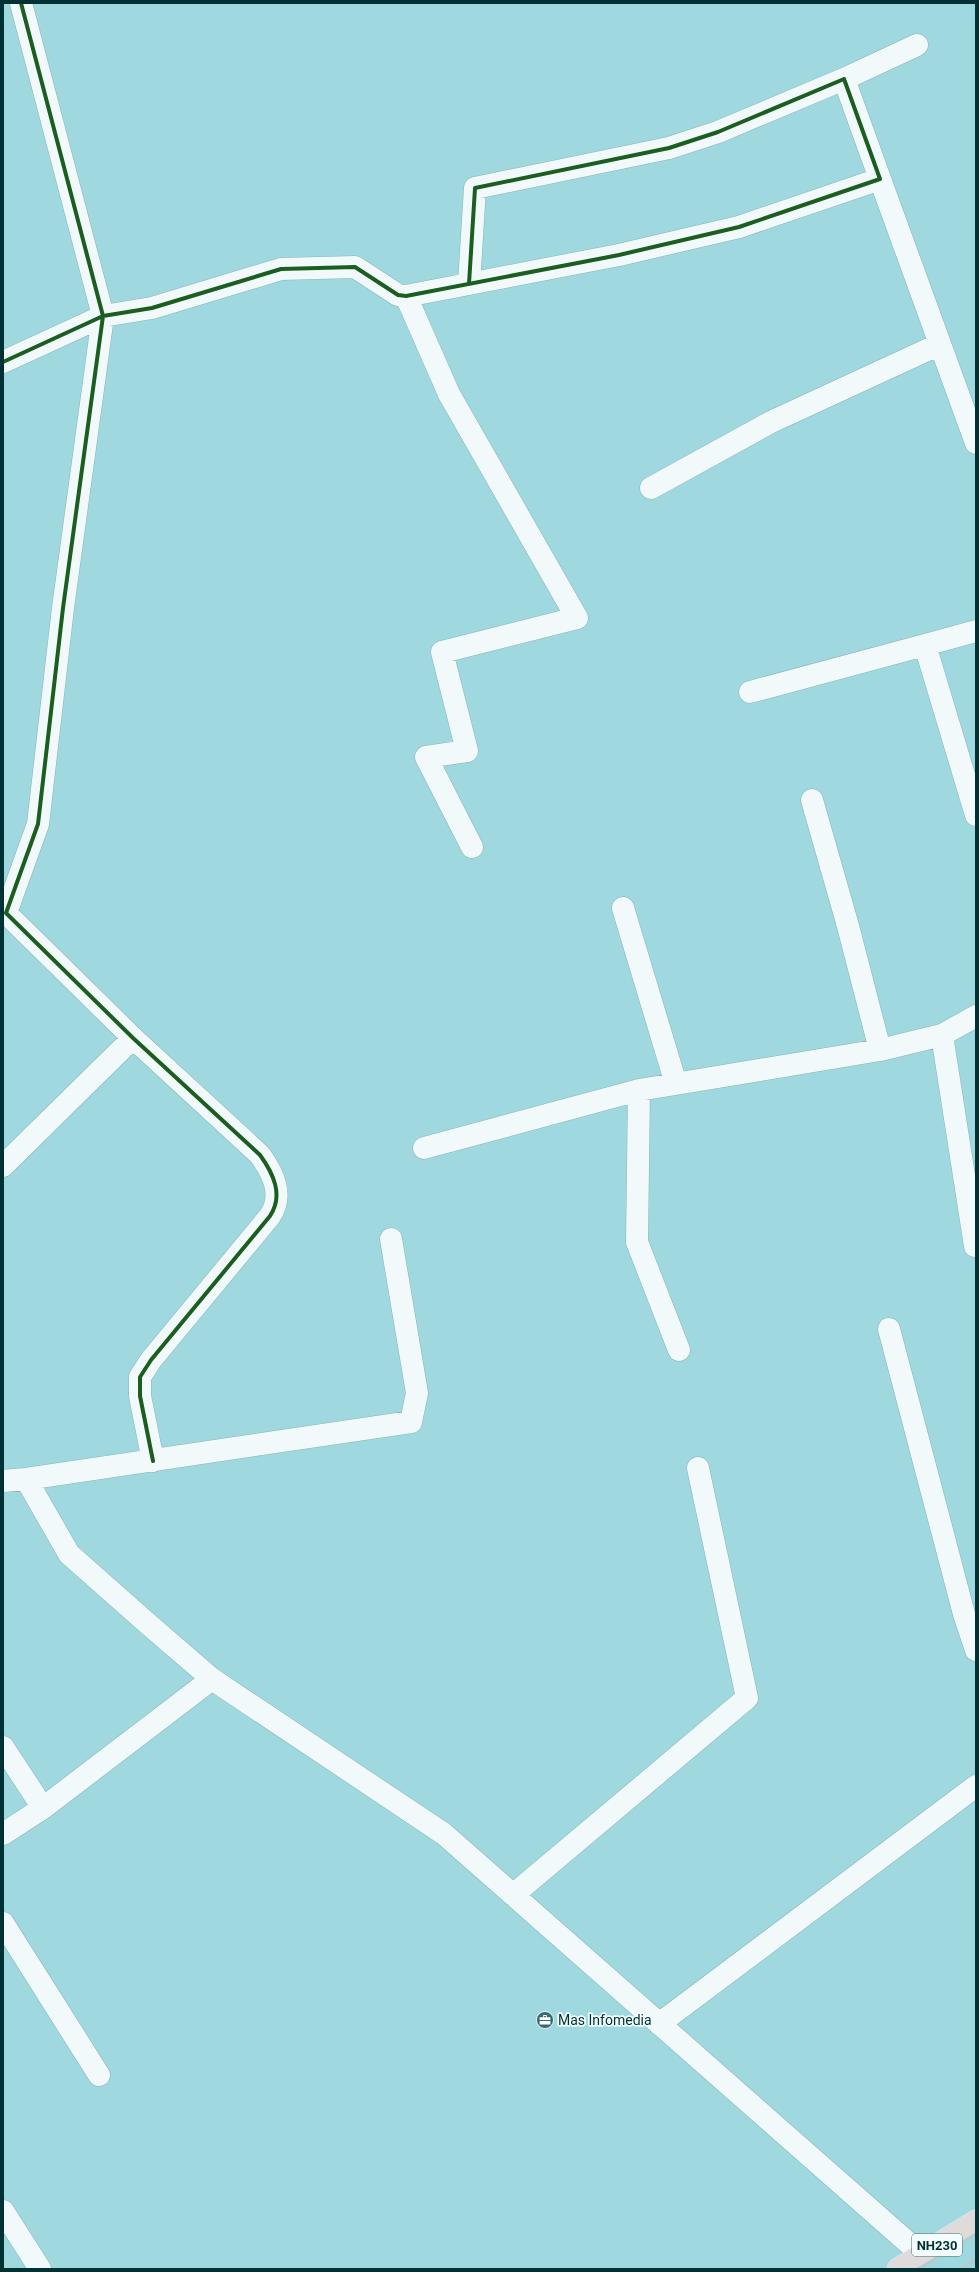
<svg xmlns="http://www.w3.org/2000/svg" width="979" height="2272" viewBox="0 0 979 2272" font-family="Roboto,sans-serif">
	<rect width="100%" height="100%" fill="#9fd8de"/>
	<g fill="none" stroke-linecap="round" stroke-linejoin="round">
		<!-- minor casing -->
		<g stroke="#87b5ba" stroke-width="23">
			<path id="minor" d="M21 3 103 316 63 608 38 824 6 913 133 1038 260 1155C273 1173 284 1195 270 1216L151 1360 140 1377V1396L153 1461
				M844 79 917 45
				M880 179 976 443
				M406 296 449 394 577 618 442 652 467 751 426 757 472 847
				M3 362 103 316 152 308 281 269 355 267 398 295 406 296 619 255 739 227 880 179 844 79 718 132 669 148 475 188 469 284
				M651 488 771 422 940 344
				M976 631 925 645 976 815
				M750 692 925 645
				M812 800 848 926 880 1050
				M623 908 676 1084
				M942 1035 975 1246
				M639 1090 637 1242 679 1350
				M424 1148 639 1090 880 1050 942 1035 976 1016
				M3 1166 133 1038
				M889 1329 964 1614 976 1650
				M26 1479 69 1554 147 1623 212 1679 444 1834 922 2255
				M3 1481 26 1479 411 1422 417 1393 391 1239
				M3 1747 43 1808
				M3 1834 43 1808 212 1679
				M513 1895 747 1698 698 1468
				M3 1923 99 2075
				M659 2024 976 1786
				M3 2211 40 2269"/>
		</g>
		<!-- highway casing -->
		<g stroke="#d4edf0" stroke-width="23">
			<path id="highway" d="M898 2269 976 2221"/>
		</g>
		<!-- minor -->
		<use href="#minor" stroke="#f1f9fa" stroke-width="22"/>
		<!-- highway -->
		<use href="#highway" stroke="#e0dbdb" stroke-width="22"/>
		<!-- rail -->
		<path stroke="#b8cacc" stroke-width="3" d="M918 2269 976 2234
			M961 2269 976 2260"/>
		<!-- cycleway casing -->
		<g stroke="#f3fdfe" stroke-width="6">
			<path id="cycleway" d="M21 3 103 316 63 608 38 824 6 913 133 1038 260 1155C273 1173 284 1195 270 1216L151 1360 140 1377V1396L153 1461
				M3 362 103 316 152 308 281 269 355 267 398 295 406 296 619 255 739 227 880 179 844 79 718 132 669 148 475 188 469 284"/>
		</g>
		<!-- cycleway -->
		<use href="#cycleway" stroke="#1b5e20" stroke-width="4"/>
	</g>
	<!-- icons -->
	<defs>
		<g id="office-disc" transform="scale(0.9)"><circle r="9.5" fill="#386b70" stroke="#f3fdfe"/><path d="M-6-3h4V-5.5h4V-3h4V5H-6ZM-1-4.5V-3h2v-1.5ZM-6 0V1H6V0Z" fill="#fff"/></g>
	</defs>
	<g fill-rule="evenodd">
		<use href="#office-disc" x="545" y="2020"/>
	</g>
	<g text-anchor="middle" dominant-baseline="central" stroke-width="3.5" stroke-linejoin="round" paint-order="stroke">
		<!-- shield labels -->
		<rect fill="#f3fdfe" stroke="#496e71" stroke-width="1" x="912" y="2234" width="50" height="22" rx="3"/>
		<g font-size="13" font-weight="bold" fill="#003135">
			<text x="937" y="2245">NH230</text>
		</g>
		<!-- poi labels -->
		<g font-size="14" fill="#003135" stroke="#f3fdfe" text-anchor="start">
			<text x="558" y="2020">Mas Infomedia</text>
		</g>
	</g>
	<!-- border -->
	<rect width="979" height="2272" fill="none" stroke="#003135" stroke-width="8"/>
</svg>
